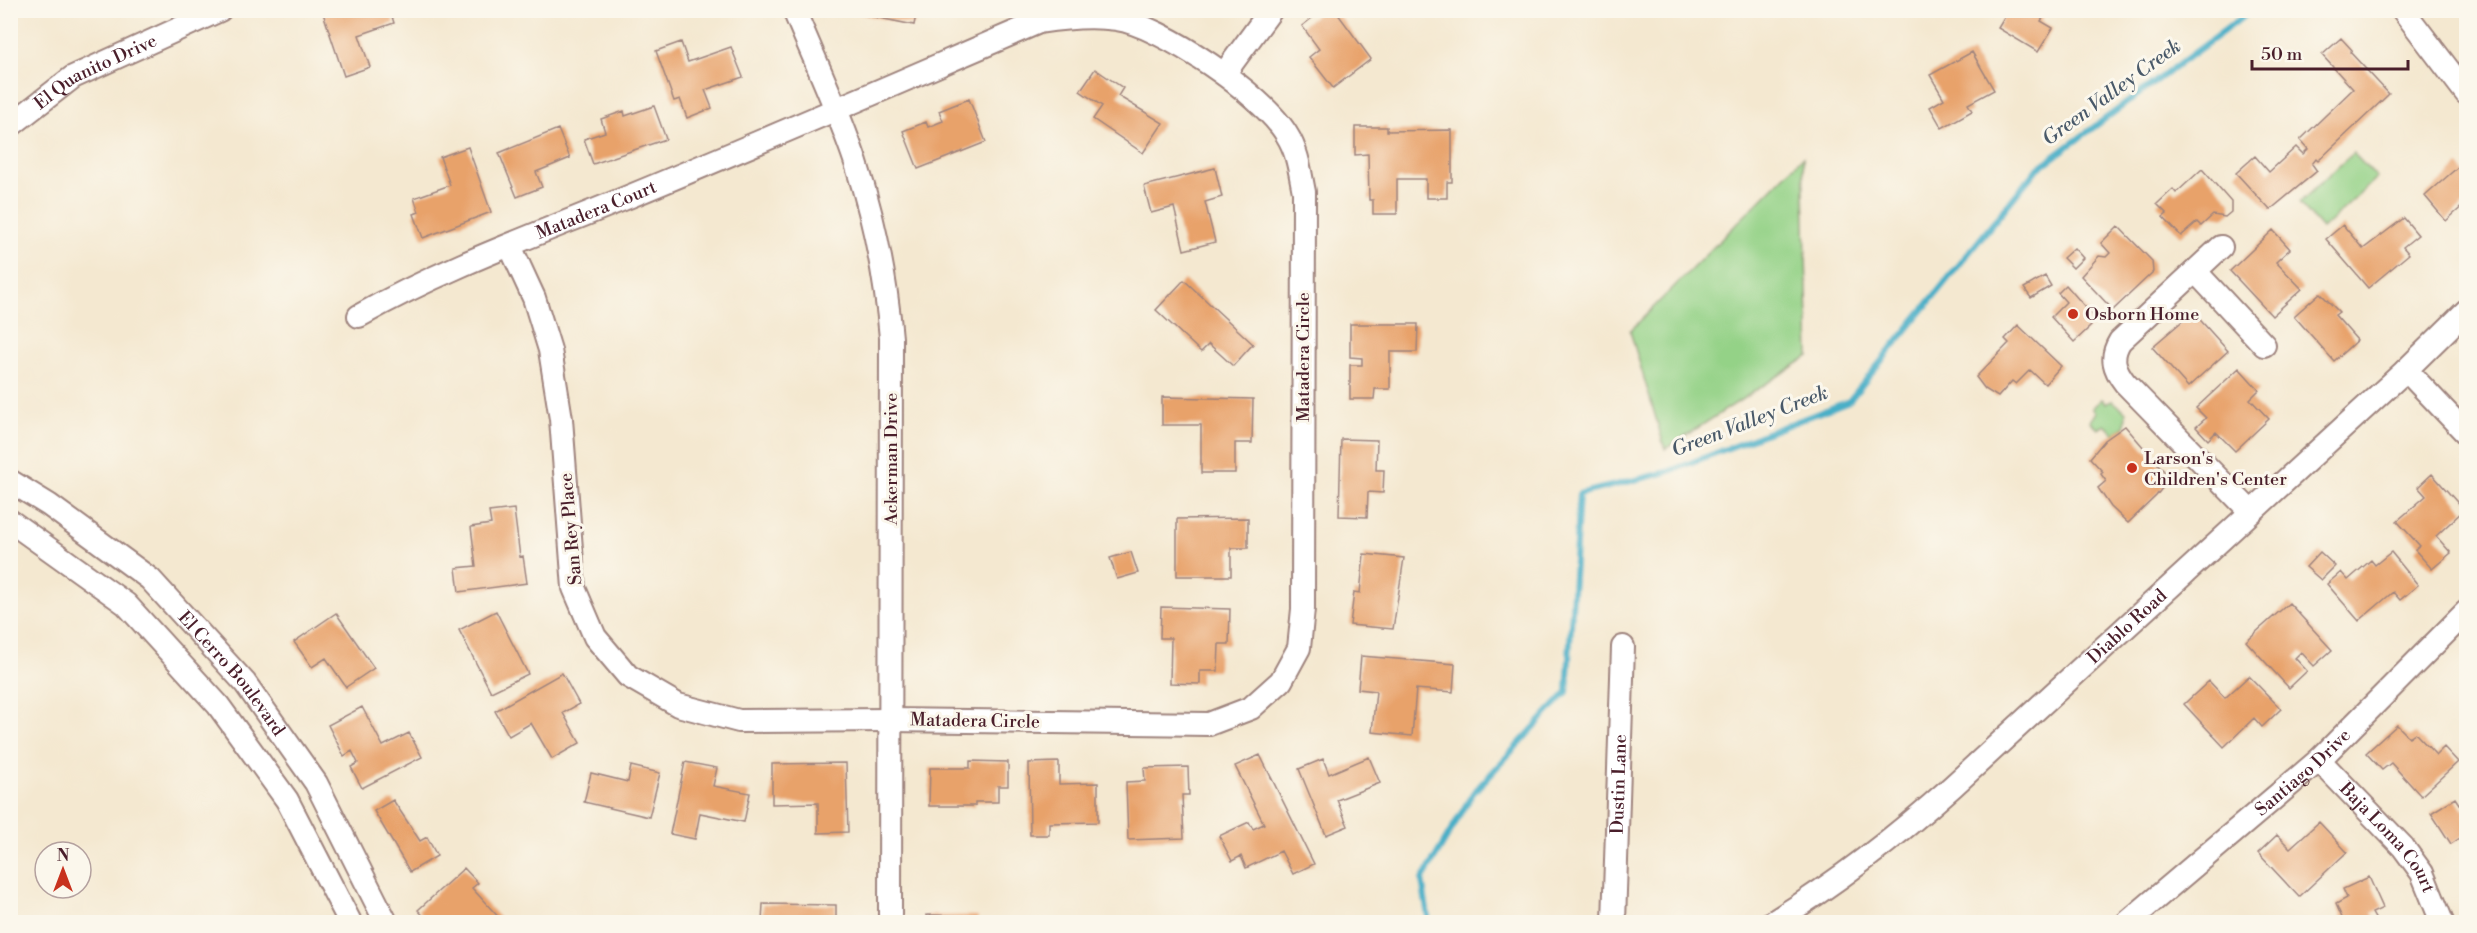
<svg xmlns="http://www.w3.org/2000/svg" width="2477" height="933" viewBox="0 0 2477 933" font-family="'Libre Bodoni',serif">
	<rect width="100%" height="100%" fill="#fbf7ec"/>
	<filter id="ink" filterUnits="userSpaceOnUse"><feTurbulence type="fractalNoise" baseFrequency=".0167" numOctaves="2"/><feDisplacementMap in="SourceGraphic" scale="12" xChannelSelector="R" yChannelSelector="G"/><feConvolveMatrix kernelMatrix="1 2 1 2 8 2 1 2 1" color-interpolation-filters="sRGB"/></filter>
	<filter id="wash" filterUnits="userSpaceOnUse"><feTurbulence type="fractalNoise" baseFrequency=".008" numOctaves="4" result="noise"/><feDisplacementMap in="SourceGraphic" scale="24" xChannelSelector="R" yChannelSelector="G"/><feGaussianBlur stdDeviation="1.35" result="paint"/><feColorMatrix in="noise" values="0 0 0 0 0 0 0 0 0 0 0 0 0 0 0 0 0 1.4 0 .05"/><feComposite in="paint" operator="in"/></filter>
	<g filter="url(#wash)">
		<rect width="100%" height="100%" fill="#f4e8d0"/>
		<!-- green -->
		<path fill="#94d287" stroke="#6f7859" stroke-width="1.5" d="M2353 153 2377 178 2322 229 2299 203Z
			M1803 157 1809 356 1665 449 1630 331Z
			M2102 399 2105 403 2112 400 2126 412 2125 426 2114 434 2105 425 2098 429 2090 421 2096 413 2092 408Z"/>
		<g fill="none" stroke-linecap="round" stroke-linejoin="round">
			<!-- stream -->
			<path stroke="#48afc7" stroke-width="6" d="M1429 922 1422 880 1473 793 1567 692 1579 494 1667 472 1849 401 2036 170 2252 10"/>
		</g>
		<g id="blocks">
			<!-- building -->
			<path fill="#e8a26a" d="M322 10H390L394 23 359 35 370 67 344 76Z
				M478 10H495V11L480 16Z
				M840 10H917L914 25Z
				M1322 10H1335L1371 59 1333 88 1309 57 1319 49 1302 26Z
				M2009 10H2048L2041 21 2053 28 2038 52 1998 28Z
				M2341 38 2352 50 2350 52 2389 94 2318 161 2316 159 2312 164 2317 171 2270 210 2236 173 2255 156 2269 172 2296 147 2303 154 2308 149 2300 140 2353 89 2322 55Z
				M681 42 688 62 731 47 743 77 705 90 712 108 687 118 680 99 674 101 656 51Z
				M1972 52 1994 90 1968 104 1972 111 1942 128 1930 107 1944 99 1930 75Z
				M1095 69 1123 88 1118 96 1163 123 1143 153 1093 119 1102 106 1080 91Z
				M969 99 986 142 918 169 903 131 926 122 928 127 943 121 939 111Z
				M654 106 666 139 593 164 584 139 605 132 601 119 624 111 625 116Z
				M1355 127H1387V131L1452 130V182H1447V198H1426V179H1397V214H1373V200H1369L1368 154 1355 155Z
				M558 129 570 158 536 172 542 187 517 197 499 153Z
				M468 147 491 212 423 238 414 214 419 212 414 198 450 185 440 157Z
				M2459 166 2466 175V203L2446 221 2425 196Z
				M1215 168 1222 197 1205 202 1215 242 1184 250 1174 207 1151 213 1144 186Z
				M2202 169 2231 202V212L2225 217 2213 215 2201 226 2197 222 2181 236 2163 217 2167 214 2157 204 2173 189 2176 193Z
				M2404 218 2418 235 2403 247 2409 254 2368 288 2326 239 2343 225 2363 249Z
				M2118 226 2152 261 2153 272 2113 310 2081 276 2099 256 2106 257 2110 253 2101 243Z
				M2273 230 2290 249 2276 262 2302 289 2272 316 2230 271Z
				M2074 248 2083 258 2073 268 2063 258Z
				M2045 276 2051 286 2031 298 2024 288Z
				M1184 280 1253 344 1233 366 1209 344 1201 352 1156 310Z
				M2066 285 2094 317 2089 322 2091 326 2074 342 2051 317 2066 302 2058 293Z
				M2320 293 2339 312 2335 315 2357 340 2334 361 2294 316Z
				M2193 312 2228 351 2188 387 2152 347Z
				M1350 324H1418L1417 352H1390V389H1375L1374 399H1350V365H1362V358L1350 357Z
				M2018 325 2061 366 2045 384 2030 370 2016 384 2012 381 1998 397 1985 389 1976 377 2009 343 2005 339Z
				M2239 368 2259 390 2250 399 2269 419 2235 451 2216 432 2208 440 2196 427 2206 418 2196 408Z
				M1162 397 1253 399 1252 443H1235V473H1201V425H1162Z
				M2125 426 2170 478 2156 496 2128 523 2111 507 2098 488 2106 481 2101 474 2103 472 2090 458 2105 440Z
				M1341 439 1377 440 1376 470H1384L1383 493 1368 492 1367 517 1339 516Z
				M2432 474 2464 510 2436 536 2451 553 2432 569 2415 550 2420 546 2397 521 2426 496 2418 487Z
				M514 509 520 557 523 556 527 583 459 592 456 568 476 566 471 527 491 524 489 512Z
				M1248 518V548H1231V576H1177V519Z
				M1131 552 1138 573 1117 579 1110 558Z
				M2320 552 2335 566 2321 580 2306 567Z
				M2391 552 2418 585 2400 600 2393 592 2359 621 2327 584 2341 572 2348 580 2371 560 2375 565Z
				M1364 554 1404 558 1393 629 1350 625 1354 592 1360 593Z
				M2289 603 2332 650 2314 666 2301 652 2295 658 2307 671 2289 688 2246 641Z
				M1161 607 1230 609 1229 644H1219L1218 671H1200V684L1170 683 1171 638H1160Z
				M496 611 528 674 491 692 459 630Z
				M336 613 374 668 346 687 326 658 312 667 294 642Z
				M1361 656 1455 664 1453 692 1416 689 1412 736 1372 732 1376 691 1358 689Z
				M562 673 579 704 563 713 580 743 552 759 531 723 509 736 495 711Z
				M2249 676 2281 709 2262 727 2254 718 2224 747 2184 704 2209 681 2225 698Z
				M362 707 383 746 409 733 422 757 362 788 351 767 358 763 352 751 344 756 328 725Z
				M2397 725 2409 737 2415 733 2436 755 2444 747 2458 762 2421 796 2391 763 2382 770 2366 753Z
				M1260 755 1314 864 1293 874 1281 851 1246 868 1241 856 1232 861 1219 836 1249 822 1253 829 1264 824 1235 766Z
				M1369 757 1380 783 1337 800 1348 826 1326 835 1299 769 1323 759 1329 774Z
				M970 761 1008 762V786H998V802H975V806H929L930 768H970Z
				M685 762 717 768 713 786 750 793 744 822 700 813 695 839 670 834Z
				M1059 762V784L1098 783V822L1049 823V835H1030L1029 763Z
				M846 763 848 832 818 833V803L772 804V764Z
				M631 766 660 773 649 817 584 802 591 773 628 782Z
				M1188 767 1189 795H1182L1184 838 1128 840 1126 782 1145 781 1144 768Z
				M2455 798 2463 810 2466 808V834L2451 844 2431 813Z
				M393 800 420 841 427 837 437 856 410 872 374 811Z
				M2319 822 2347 852 2299 897 2258 853 2277 835 2290 848Z
				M464 868 478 883 472 888 503 922H429L418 910Z
				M2369 877 2383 908 2372 913 2377 922H2337L2343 920 2336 904 2347 898 2343 889Z
				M763 904 836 905V922H762Z
				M927 915 978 916 977 922H927Z"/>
		</g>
	</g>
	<g filter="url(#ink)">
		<use href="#blocks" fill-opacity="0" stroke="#9f847e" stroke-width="1.5"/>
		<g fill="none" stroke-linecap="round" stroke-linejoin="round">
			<!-- minor casing -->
			<g stroke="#9f847e" stroke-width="26">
				<g id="minor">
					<path d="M794 10C815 61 839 111 856 163 874 219 886 279 891 338L890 922"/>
					<path d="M2403 10 2466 93"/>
					<path d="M1224 74 1271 10"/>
					<path id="s1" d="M10 126 73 77 220 10"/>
					<path d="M2221 247 2120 341C2110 357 2114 369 2125 383L2251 512"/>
					<path d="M2196 272 2264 345"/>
					<path id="s2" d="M359 316C445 267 541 233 633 195 769 139 904 80 1039 22 1064 18 1090 15 1116 19 1161 25 1264 95 1287 135 1298 152 1300 173 1304 192L1303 609 1299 648 1281 681 1251 708 1209 724 890 720 739 721 678 705 628 676 595 637 574 588 561 419 550 350 534 298 510 246"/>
					<path d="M2406 370 2466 433"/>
					<path id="s3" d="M10 481 49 505 150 579 245 683 316 783 386 922"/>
					<path d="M10 521 126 604 218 705 287 800 350 922"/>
					<path id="s4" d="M2319 760 2403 847 2422 873 2442 922"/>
					<path id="s5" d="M1614 922 1623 647"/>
					<path id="s6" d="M1773 922C1838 882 1896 837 1953 786L2406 370 2466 311"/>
					<path id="s7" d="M2128 922 2319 760 2466 612"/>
				</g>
			</g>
			<!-- minor -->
			<use href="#minor" stroke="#fff" stroke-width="22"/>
		</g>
	</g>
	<!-- markers -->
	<g fill="#c8321e" stroke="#fbf7ec" stroke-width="2">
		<circle cx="2073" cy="314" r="6"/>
		<circle cx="2132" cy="468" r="6"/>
	</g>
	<g text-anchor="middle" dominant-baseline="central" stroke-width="6" stroke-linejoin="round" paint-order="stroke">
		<!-- street labels -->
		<g font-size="18" fill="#4a1f2b" stroke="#fbf7ec">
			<text stroke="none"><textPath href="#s1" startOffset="102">El Quanito Drive</textPath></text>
			<text stroke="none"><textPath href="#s2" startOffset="260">Matadera Court</textPath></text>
			<text transform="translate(1303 357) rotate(-90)">Matadera Circle</text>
			<text transform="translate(891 459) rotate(-90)">Ackerman Drive</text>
			<text transform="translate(571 529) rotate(-95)">San Rey Place</text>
			<text stroke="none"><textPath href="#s6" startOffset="462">Diablo Road</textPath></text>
			<text stroke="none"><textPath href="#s3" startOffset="296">El Cerro Boulevard</textPath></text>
			<text transform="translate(975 721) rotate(1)">Matadera Circle</text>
			<text stroke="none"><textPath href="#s7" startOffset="230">Santiago Drive</textPath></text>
			<text stroke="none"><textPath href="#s5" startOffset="138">Dustin Lane</textPath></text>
			<text stroke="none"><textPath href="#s4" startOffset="104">Baja Loma Court</textPath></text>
		</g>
		<!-- poi labels -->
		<g font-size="18" fill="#4a1f2b" stroke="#fbf7ec" text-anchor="start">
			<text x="2085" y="314">Osborn Home</text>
			<text x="2144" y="458">Larson's<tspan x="2144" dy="21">Children's Center</tspan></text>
		</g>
		<!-- water labels -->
		<g font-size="20" font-style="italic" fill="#495969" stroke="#fbf7ec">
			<text transform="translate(2112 93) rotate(-36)">Green Valley Creek</text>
			<text transform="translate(1750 422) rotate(-21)">Green Valley Creek</text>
		</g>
	</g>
	<!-- margin -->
	<rect width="2477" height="933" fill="none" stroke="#fbf7ec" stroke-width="36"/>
	<!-- north arrow -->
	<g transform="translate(63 870)"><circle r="28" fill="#fbf7ec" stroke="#b4a19f" stroke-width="1.5"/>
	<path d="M0-4.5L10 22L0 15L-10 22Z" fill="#c8321e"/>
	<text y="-9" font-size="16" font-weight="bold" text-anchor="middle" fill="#4a1f2b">N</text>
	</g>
	<!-- scale -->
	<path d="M2252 60v9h156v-9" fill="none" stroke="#4a1f2b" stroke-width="3"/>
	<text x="2261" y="60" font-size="18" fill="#4a1f2b" stroke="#fbf7ec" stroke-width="4.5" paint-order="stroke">50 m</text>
</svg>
